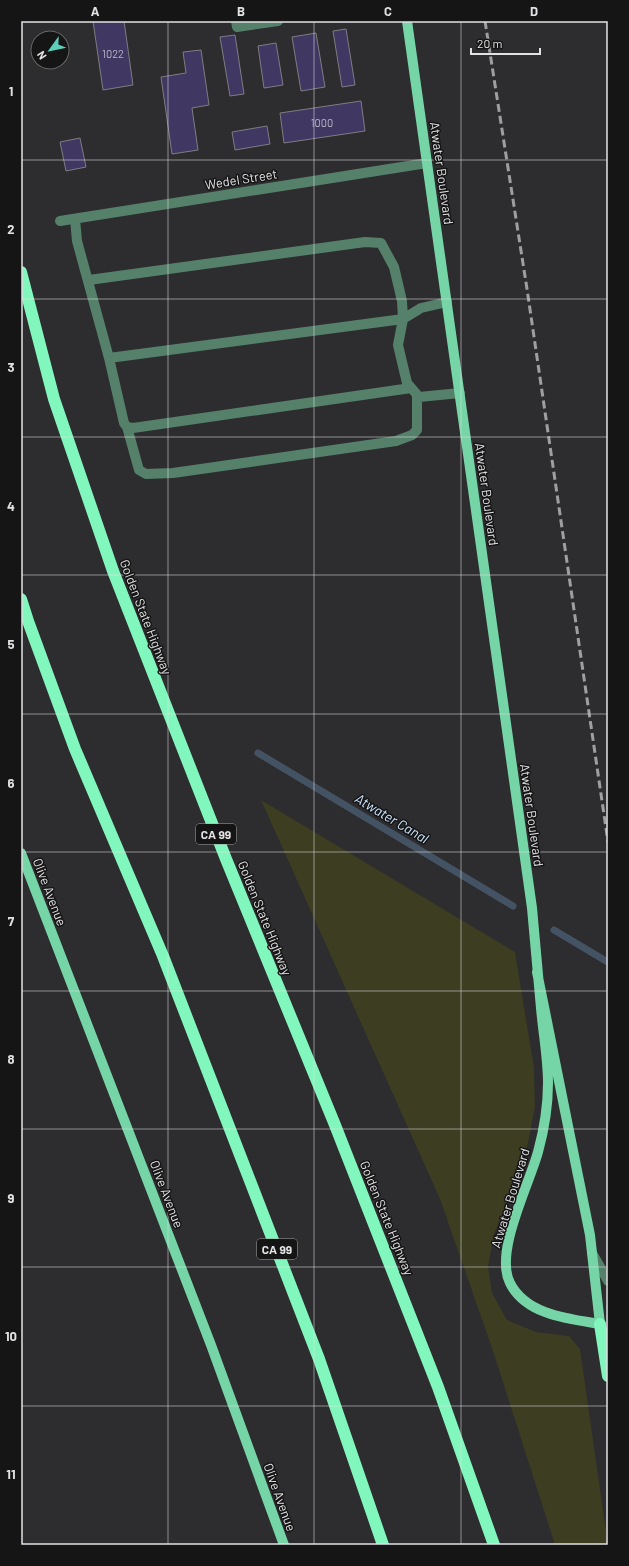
<svg xmlns="http://www.w3.org/2000/svg" width="629" height="1566" viewBox="0 0 629 1566" font-family="Barlow,sans-serif">
	<rect width="100%" height="100%" fill="#2d2c2f"/>
	<!-- green -->
	<path fill="#3c3d21" d="M261 800 515 952 534 1068 535 1106 528 1143 518 1174 494 1234 488 1266 492 1293 507 1320 536 1332 569 1336 580 1349 608 1545H555L493 1351 440 1199Z"/>
	<g fill="none" stroke-linecap="round" stroke-linejoin="round">
		<!-- stream -->
		<path stroke="#445364" stroke-width="7" d="M258 753 513 906
			M554 930 606 961"/>
	</g>
	<!-- building -->
	<path fill="#403762" stroke="#7e7d81" d="M93 21H124L133 85 103 90Z
		M346 29 355 85 342 87 333 31Z
		M316 33 325 87 301 91 292 37Z
		M235 35 244 94 230 96 220 37Z
		M276 43 283 85 264 88 258 46Z
		M201 50 209 105 192 108 198 150 172 154 161 77 186 73 183 52Z
		M361 101 365 131 284 143 280 113Z
		M267 126 270 144 235 150 232 132Z
		M80 138 86 167 66 171 60 142Z"/>
	<g fill="none" stroke-linecap="round" stroke-linejoin="round">
		<!-- minor -->
		<path stroke="#55816a" stroke-width="10" d="M236 21 237 27 278 21
			M75 219 77 241 109 358 124 423 127 427 139 470 146 474 173 473 396 441 412 435 417 430V396
			M60 221 427 163
			M89 280 365 242 381 243 394 267 402 301 403 319 109 358
			M447 302 421 308 403 319 398 345 407 383 419 397 460 393
			M127 427 133 428 411 388
			M592 1253 608 1281"/>
		<!-- major -->
		<path stroke="#76d5a6" stroke-width="10" d="M407 21 532 908C535 941 538 974 541 1008 543 1032 548 1058 548 1083 548 1106 544 1130 538 1152 529 1185 494 1252 510 1283 526 1315 569 1319 600 1324L590 1235 537 972
			M21 853 211 1345 284 1545"/>
		<!-- highway -->
		<path stroke="#82f7bd" stroke-width="12" d="M21 272 54 399 113 571 226 859 335 1125 438 1387 494 1545
			M21 599 28 621 75 749 163 956 319 1359 383 1545
			M600 1324 608 1376"/>
		<!-- rail -->
		<path stroke="#9f9ea1" stroke-width="3" stroke-dasharray="8 4" stroke-linecap="butt" d="M485 21 527 289 608 842"/>
	</g>
	<!-- grid -->
	<path fill="none" stroke="#e2e1e3" stroke-width="1" stroke-opacity="0.55" d="M168 21V1545M314 21V1545M461 21V1545M21 160H608M21 299H608M21 437H608M21 575H608M21 714H608M21 852H608M21 991H608M21 1129H608M21 1267H608M21 1406H608"/>
	<g text-anchor="middle" dominant-baseline="central" stroke-width="3" stroke-linejoin="round" paint-order="stroke">
		<!-- number labels -->
		<g font-size="11" fill="#bab6c3">
			<text x="113" y="53">1022</text>
			<text x="322" y="122">1000</text>
		</g>
		<!-- shield labels -->
		<g fill="#151516" stroke="#a4a4a6" stroke-width="1">
			<rect x="196" y="824" width="40" height="20" rx="3"/>
			<rect x="257" y="1239" width="40" height="20" rx="3"/>
		</g>
		<g font-size="12" font-weight="bold" fill="#e2e1e3">
			<text x="216" y="834">CA 99</text>
			<text x="277" y="1249">CA 99</text>
		</g>
		<!-- street labels -->
		<g font-size="13" fill="#e2e1e3" stroke="#151516">
			<text transform="translate(442 173) rotate(82)">Atwater Boulevard</text>
			<text transform="translate(241 179) rotate(-9)">Wedel Street</text>
			<text transform="translate(487 494) rotate(82)">Atwater Boulevard</text>
			<text transform="translate(146 617) rotate(69)">Golden State Highway</text>
			<text transform="translate(532 815) rotate(82)">Atwater Boulevard</text>
			<text transform="translate(50 892) rotate(69)">Olive Avenue</text>
			<text transform="translate(265 918) rotate(68)">Golden State Highway</text>
			<text transform="translate(167 1194) rotate(69)">Olive Avenue</text>
			<text transform="translate(510 1198) rotate(-73)">Atwater Boulevard</text>
			<text transform="translate(387 1218) rotate(68)">Golden State Highway</text>
			<text transform="translate(280 1497) rotate(70)">Olive Avenue</text>
		</g>
		<!-- water labels -->
		<g font-size="14" font-style="italic" fill="#cde6fe" stroke="#151516">
			<text transform="translate(392 818) rotate(31)">Atwater Canal</text>
		</g>
	</g>
	<!-- border -->
	<rect width="629" height="1566" fill="none" stroke="#151516" stroke-width="44"/>
	<!-- north arrow -->
	<g transform="translate(50 50) rotate(237)"><circle r="19" fill="#151516" stroke="#676768"/>
	<path d="M0-3L7 15L0 10L-7 15Z" fill="#5cceba"/>
	<text y="-6" font-size="11" font-weight="bold" text-anchor="middle" fill="#e2e1e3">N</text>
	</g>
	<!-- scale -->
	<path d="M471 48v6h69v-6" fill="none" stroke="#e2e1e3" stroke-width="2"/>
	<text x="477" y="48" font-size="12" fill="#e2e1e3" stroke="#151516" stroke-width="3" paint-order="stroke">20 m</text>
	<rect x="22" y="22" width="585" height="1522" fill="none" stroke="#e2e1e3" stroke-width="1.5"/>
	<g font-size="13" text-anchor="middle" font-weight="bold" fill="#e2e1e3">
		<text x="95" y="16">A</text>
		<text x="241" y="16">B</text>
		<text x="388" y="16">C</text>
		<text x="534" y="16">D</text>
		<text x="11" y="96">1</text>
		<text x="11" y="234">2</text>
		<text x="11" y="372">3</text>
		<text x="11" y="511">4</text>
		<text x="11" y="649">5</text>
		<text x="11" y="788">6</text>
		<text x="11" y="926">7</text>
		<text x="11" y="1064">8</text>
		<text x="11" y="1203">9</text>
		<text x="11" y="1341">10</text>
		<text x="11" y="1479">11</text>
	</g>
</svg>
